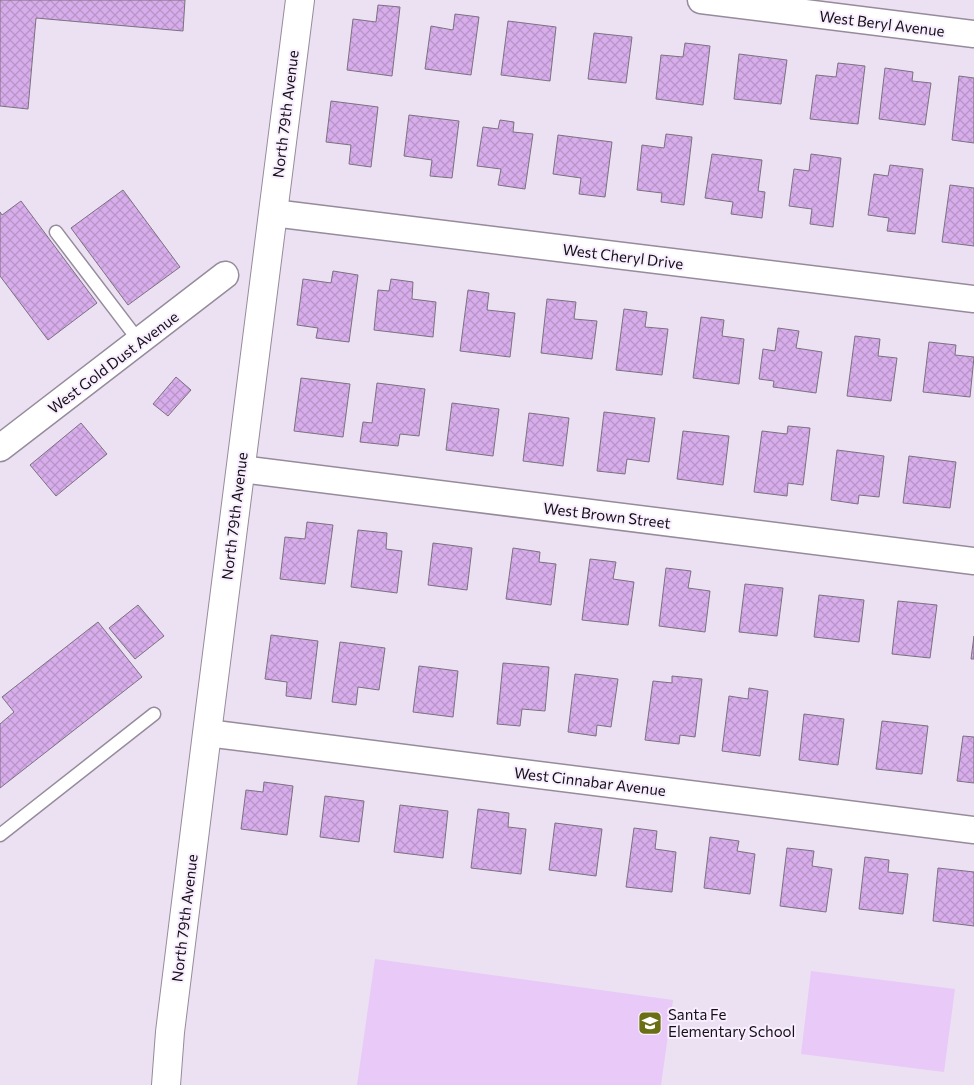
<svg xmlns="http://www.w3.org/2000/svg" width="974" height="1085" viewBox="0 0 974 1085" font-family="Commissioner,sans-serif">
	<defs>
		<pattern id="building-cross-hatch" width="8" height="8" patternUnits="userSpaceOnUse" patternTransform="scale(1.25)"><rect width="8" height="8" fill="#d7adeb"/><path d="M0 0l8 8M0 8l8-8" fill="none" stroke="#b894c9"/></pattern>
	</defs>
	<rect width="100%" height="100%" fill="#ece1f2"/>
	<!-- garden -->
	<path fill="#e8c9f7" d="M375 959 673 1000 661 1085H357Z
		M811 971 955 989 944 1072 801 1054Z"/>
	<!-- building -->
	<path fill="url(#building-cross-hatch)" stroke="#7b7180" d="M0 0H185L183 31 36 18 28 109 0 106Z
		M378 5 400 7 392 76 347 70 353 19 376 22Z
		M455 14 479 17 471 75 425 69 431 26 453 30Z
		M508 21 556 27 550 81 501 75Z
		M594 33 632 37 626 83 588 79Z
		M685 43 710 46 703 105 656 99 661 55 683 57Z
		M739 54 787 60 781 104 734 99Z
		M838 63 865 66 858 124 810 119 816 75 836 77Z
		M885 68 913 72 912 81 931 83 925 125 879 119Z
		M959 76 974 78V143L952 140Z
		M331 101 378 107 371 167 349 164 351 145 326 142Z
		M409 115 459 121 452 178 430 176 432 160 404 156Z
		M500 120 514 122 513 132 533 134 525 189 498 185 501 169 477 166 483 127 498 129Z
		M666 134 692 137 684 205 661 202 662 193 637 190 642 145 664 148Z
		M558 135 612 142 605 197 579 194 581 178 553 174Z
		M712 154 762 160 758 191 765 192 762 218 731 214 733 202 705 198Z
		M811 154 841 158 833 227 810 224 812 209 789 206 794 169 809 171Z
		M890 165 923 169 915 234 887 231 889 218 868 215 874 174 888 176Z
		M950 185 974 188V246L942 242Z
		M123 190 180 267 128 305 71 228Z
		M21 201 97 303 48 340 0 276V212L2 215Z
		M333 271 358 275 349 342 316 338 318 328 297 325 303 279 331 283Z
		M391 279 413 282 412 299 436 302 433 337 374 330 378 290 389 291Z
		M468 290 489 293 487 310 515 313 510 357 460 351Z
		M547 299 576 302 574 319 597 321 592 359 541 353Z
		M624 309 647 312 645 327 668 329 662 375 616 370Z
		M701 317 724 320 722 336 744 339 739 384 693 378Z
		M778 328 799 331 796 348 822 352 816 393 773 387 774 381 759 379 763 349 775 351Z
		M855 336 880 339 878 356 897 358 891 401 847 396Z
		M929 342 956 345 955 355 974 357 970 397 923 392Z
		M176 377 191 390 168 416 153 404Z
		M301 378 350 384 343 437 294 431Z
		M377 383 425 389 419 436 400 434 398 446 360 442 363 422 372 423Z
		M452 403 499 409 493 456 446 450Z
		M604 412 655 418 649 462 627 459 625 474 597 471Z
		M529 413 569 418 563 466 523 461Z
		M81 423 107 454 56 496 30 465Z
		M788 426 810 428 803 485 788 483 787 496 754 492 762 431 787 434Z
		M683 431 729 436 723 485 677 479Z
		M837 450 884 456 879 497 859 495 858 504 831 500Z
		M909 456 956 462 950 508 903 503Z
		M307 522 333 525 325 584 280 579 285 537 305 539Z
		M358 530 387 533 386 549 402 551 397 593 351 587Z
		M433 543 472 548 467 590 428 585Z
		M513 548 540 552 539 562 556 564 551 605 506 599Z
		M590 559 616 562 613 579 634 582 628 625 582 620Z
		M666 568 691 571 688 588 710 591 705 632 659 626Z
		M745 584 783 588 777 636 739 632Z
		M819 595 864 600 859 642 814 637Z
		M898 601 937 605 930 658 892 654Z
		M138 605 164 636 135 659 109 628Z
		M98 622 142 677 0 788V724L14 712 2 697Z
		M271 635 318 641 311 699 286 696 287 682 265 679Z
		M974 636V659H971Z
		M340 642 385 648 379 690 358 687 356 705 332 702Z
		M503 663 549 667 545 711 522 709 520 726 497 724Z
		M419 666 458 671 453 717 413 712Z
		M575 674 618 679 611 727 597 725 596 736 568 732Z
		M672 676 702 679 695 737 680 735 679 744 645 740 653 681 672 683Z
		M749 688 768 691 760 756 722 751 729 696 748 699Z
		M804 714 844 719 838 765 799 760Z
		M882 721 928 726 922 774 876 769Z
		M963 736 974 737V783L957 781Z
		M264 782 293 786 287 835 241 829 246 790 263 792Z
		M325 796 364 801 359 842 320 837Z
		M400 805 448 811 443 858 394 852Z
		M478 809 509 813 508 827 526 829 521 874 471 868Z
		M555 823 602 829 596 876 549 870Z
		M634 828 657 831 655 849 676 852 672 892 626 887Z
		M710 837 739 841 737 851 755 854 750 894 704 888Z
		M787 848 814 851 812 866 832 869 826 912 780 906Z
		M865 857 889 860 888 872 908 874 903 914 859 909Z
		M938 868 974 872V926L933 921Z"/>
	<g fill="none" stroke-linecap="round" stroke-linejoin="round">
		<!-- lane casing -->
		<g stroke="#968b9b" stroke-width="15">
			<path id="lane" d="M56 232 139 341
				M0 835 154 714"/>
		</g>
		<!-- street casing -->
		<g stroke="#968b9b" stroke-width="29">
			<path id="street" d="M701 0 974 34
				M273 213 974 299
				M0 448 225 275
				M241 469 974 561
				M207 733 974 830"/>
		</g>
		<!-- secondary casing -->
		<g stroke="#968b9b" stroke-width="30">
			<path id="secondary" d="M166 1085 170 1032 207 733 300 0"/>
		</g>
		<!-- lane -->
		<use href="#lane" stroke="#fff" stroke-width="12"/>
		<!-- street -->
		<use href="#street" stroke="#fff" stroke-width="26"/>
		<!-- secondary -->
		<use href="#secondary" stroke="#fff" stroke-width="28"/>
	</g>
	<!-- icons -->
	<defs>
		<g id="school-square" transform="scale(1.25)"><rect x="-9" y="-9" width="18" height="18" rx="4" fill="#6b6f14" stroke="#f9eeff"/><path d="M0-5L7-2L0 1L-7-2ZM-4 1L0 2.5L4 1V4Q0 6-4 4Z" fill="#fff"/></g>
	</defs>
	<g fill-rule="evenodd">
		<use href="#school-square" x="650" y="1023"/>
	</g>
	<g text-anchor="middle" dominant-baseline="central" stroke-width="4" stroke-linejoin="round" paint-order="stroke">
		<!-- street labels -->
		<g font-size="15" fill="#141015" stroke="#f9eeff">
			<text transform="translate(882 23) rotate(7)">West Beryl Avenue</text>
			<text transform="translate(285 114) rotate(-83)">North 79th Avenue</text>
			<text transform="translate(623 256) rotate(7)">West Cheryl Drive</text>
			<text transform="translate(113 362) rotate(-37)">West Gold Dust Avenue</text>
			<text transform="translate(607 515) rotate(7)">West Brown Street</text>
			<text transform="translate(234 516) rotate(-83)">North 79th Avenue</text>
			<text transform="translate(590 781) rotate(7)">West Cinnabar Avenue</text>
			<text transform="translate(184 918) rotate(-83)">North 79th Avenue</text>
		</g>
		<!-- poi labels -->
		<g font-size="15" fill="#141015" stroke="#f9eeff" text-anchor="start">
			<text x="668" y="1014">Santa Fe<tspan x="668" dy="17">Elementary School</tspan></text>
		</g>
	</g>
</svg>
